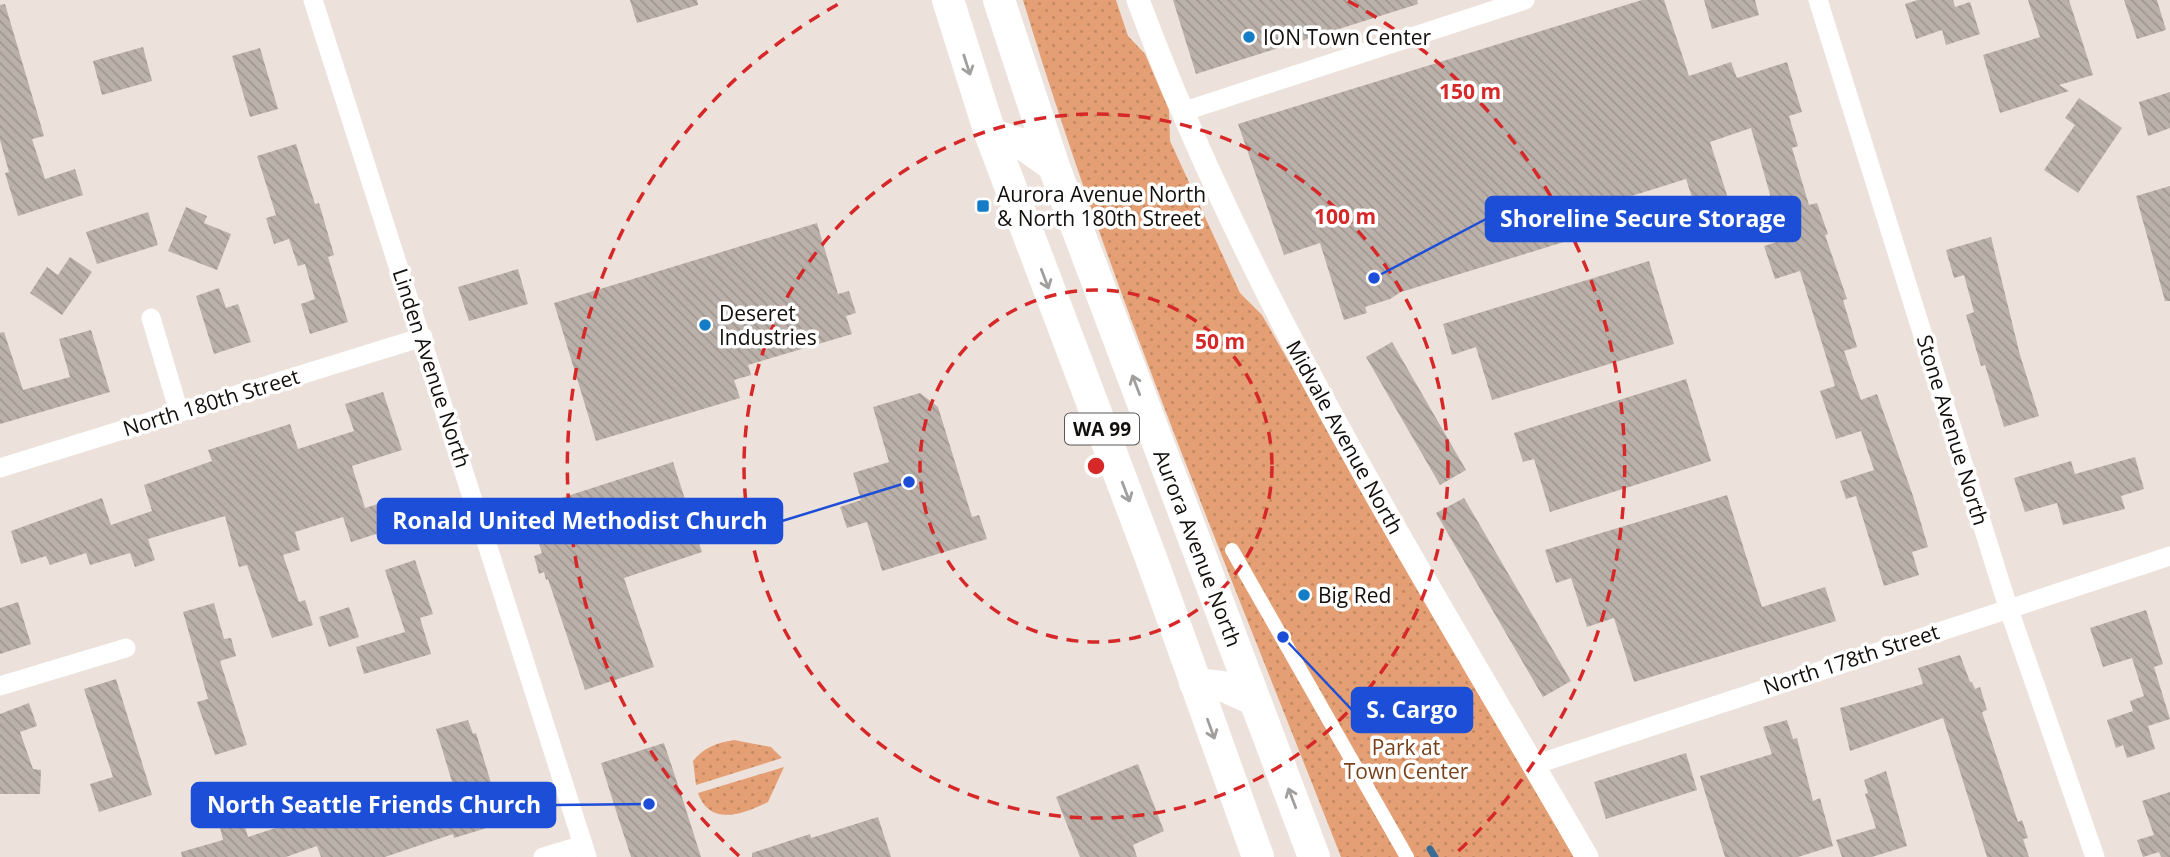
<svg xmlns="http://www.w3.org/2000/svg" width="2170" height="857" viewBox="0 0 2170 857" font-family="'Open Sans',sans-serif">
	<defs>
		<pattern id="grass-dots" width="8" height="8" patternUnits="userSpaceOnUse" patternTransform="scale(1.75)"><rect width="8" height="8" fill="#e4a074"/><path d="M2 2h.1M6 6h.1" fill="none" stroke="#c38963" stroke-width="1.8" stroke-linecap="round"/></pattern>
		<pattern id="building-back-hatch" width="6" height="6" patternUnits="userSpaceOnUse" patternTransform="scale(1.75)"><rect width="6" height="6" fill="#bbb1aa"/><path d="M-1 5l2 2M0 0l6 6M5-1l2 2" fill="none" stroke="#a09791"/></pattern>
	</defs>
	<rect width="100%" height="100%" fill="#ede2db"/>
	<!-- grass -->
	<path fill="url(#grass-dots)" d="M1023 0H1116L1128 36 1145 54 1169 110 1170 141 1240 293 1262 315 1574 857H1341C1230 573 1111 292 1023 0Z
		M734 740 771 747 782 758 696 785 693 761C704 747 717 743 734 740Z
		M784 767 768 802C743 814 710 827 698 793Z"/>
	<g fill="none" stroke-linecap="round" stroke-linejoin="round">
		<!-- stream -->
		<path stroke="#396b97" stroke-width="7" d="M1430 849 1435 857"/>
	</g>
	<!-- building -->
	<path fill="url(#building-back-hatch)" d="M630 0H697L698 5 637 23Z
		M1173 0H1417L1418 4 1196 74Z
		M1642 0H1664L1689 76 1731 62 1737 78 1787 62 1802 112 1789 116 1798 146 1792 148 1809 205 1817 203 1828 234 1825 235 1847 299 1843 300 1857 347 1844 351 1861 400 1877 394 1913 496 1928 547 1912 552 1919 575 1884 586 1856 496 1846 499 1840 481 1874 470 1861 431 1836 439 1820 391 1835 386 1800 271 1775 279 1764 246 1797 235 1786 201 1773 205 1751 128 1710 142 1734 217 1702 228 1686 179 1606 204 1613 227 1401 292 1390 299 1365 307 1367 313 1344 320 1320 243 1284 255 1238 124Z
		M1704 0H1755L1759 15 1712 29Z
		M1918 0H1953L1955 7 1970 2 1980 34 1946 45 1942 30 1916 39 1905 4Z
		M2028 0H2069L2093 75 2059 85 2069 91 2000 113 1983 55 2040 37Z
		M2124 0H2157L2166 30 2137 39Z
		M5 4 44 136 32 139 45 179 75 169 83 195 18 216 5 173 9 172 0 140V5Z
		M143 47 152 81 102 95 93 61Z
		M260 48 278 109 250 117 232 56Z
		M2170 92V128L2148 136 2139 102Z
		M2079 98 2122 128 2078 193 2044 170 2075 125 2065 118Z
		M296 144 315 204 319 203 334 255 328 257 348 322 310 334 301 304 315 299 305 264 298 266 289 239 274 244 266 218 276 215 257 156Z
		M2170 186V301H2165L2136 196Z
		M186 207 207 216 204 223 231 234 217 270 168 251Z
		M148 212 158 245 97 264 86 232Z
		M817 223 838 294 849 291 856 313 846 316 852 334 748 365 751 375 734 380 740 398 596 441 554 303Z
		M1991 237 2020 355 2039 416 2004 427 1985 365 1981 366 1966 315 1974 312 1964 275 1954 278 1946 250Z
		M70 257 92 272 62 315 30 293 47 267 58 275Z
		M1649 261 1674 344 1492 400 1476 347 1452 355 1443 324Z
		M518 269 528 304 469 321 458 287Z
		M219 288 226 308 238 304 251 342 214 354 196 296Z
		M91 330 110 392 0 424V333L4 332 23 390 70 377 59 339Z
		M1392 342 1466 470 1440 485 1366 357Z
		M1686 379 1711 461 1550 512 1534 459 1523 462 1514 433Z
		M383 392 402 450 352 466 365 508 387 501 395 528 351 542 343 517 295 532 300 550 283 555 299 602 305 600 313 625 272 638 247 565 239 567 225 516 148 539 155 560 135 567 130 553 90 565 86 553 50 565 46 556 21 564 11 531 102 498 111 525 152 511 144 485 212 461 208 450 290 424 298 449 354 431 345 404Z
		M920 393 938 407 972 517 979 515 987 539 882 571 867 522 847 528 840 507 861 500 853 473 889 462 873 407Z
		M2135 457 2144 489 2121 496 2125 509 2063 525 2057 503 2025 512 2014 478 2071 461 2075 474Z
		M673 462 702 552 624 578 654 667 585 690 548 579 546 580 544 572 539 574 534 556 542 553 527 509Z
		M1727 495 1762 607 1825 587 1836 621 1634 682 1614 618 1587 627 1571 578 1556 583 1545 550Z
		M1464 498 1571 681 1543 697 1436 513Z
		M415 560 433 614 420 618 431 654 364 674 356 647 405 632 385 570Z
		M18 602 31 644 0 654V608Z
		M214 603 224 639 231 638 236 656 220 661 247 745 215 755 197 702 208 699 183 612Z
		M349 607 359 637 329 647 319 617Z
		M2146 610 2163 664 2154 667 2170 719 2148 726 2155 749 2127 758 2123 745 2116 748 2107 720 2133 711 2130 701 2144 696 2132 658 2103 667 2090 628Z
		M1960 655 1970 682H1972L1975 689 1980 687 1987 710 1982 712 2018 822 2022 820 2028 838 2023 839 2029 857H1987L1943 718 1850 751 1840 708 1923 684 1918 668Z
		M116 679 152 795 99 812 90 784 113 777 84 689Z
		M29 703 37 726 20 732 33 769 41 770 40 794H0V714Z
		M468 720 473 734 476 733 503 823 454 838 453 834 385 857H321L317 846 286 857H182L181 852 223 840 219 823 242 816 248 837 285 825 284 821 326 807 329 815 363 804 366 813 453 785 436 729Z
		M1787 720 1793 739 1797 738 1813 801 1820 798 1833 846 1798 857H1725L1700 776 1772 754 1763 727Z
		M664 743 681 794 701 857H631L617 814 601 763Z
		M1686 753 1697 790 1606 819 1594 782Z
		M1138 764 1164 831 1133 845 1137 857H1080L1056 797Z
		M1886 771 1907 846 1872 857H1842L1836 840 1876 828 1865 794 1868 793 1864 780Z
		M2170 792V857H2161L2159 852 2143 857 2137 840 2154 835 2142 801Z
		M878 817 891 857H752V853L810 834 811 838Z"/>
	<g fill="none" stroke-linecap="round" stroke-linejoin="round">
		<!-- pedestrian -->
		<path stroke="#fff" stroke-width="14" d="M1232 550 1407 857"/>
		<!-- minor -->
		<path stroke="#fff" stroke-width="19" d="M313 0 587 857
			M1818 0 2008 607 2095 857
			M1182 112 1525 0
			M151 318 179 412
			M0 468 423 337
			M0 686 126 648
			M1534 765 2170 556
			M543 857 583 845"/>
		<!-- tertiary -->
		<path stroke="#fff" stroke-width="23" d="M1138 0C1251 305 1425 577 1587 857"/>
		<!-- primary -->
		<path stroke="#fff" stroke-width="30" d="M990 133 1020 143 1054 167
			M1194 683 1222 686 1255 701"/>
		<!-- trunk -->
		<path stroke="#fff" stroke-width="32" d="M948 0 990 133 1151 558 1258 857
			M999 0 1054 167 1314 857"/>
	</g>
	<!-- one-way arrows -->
	<defs><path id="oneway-shaft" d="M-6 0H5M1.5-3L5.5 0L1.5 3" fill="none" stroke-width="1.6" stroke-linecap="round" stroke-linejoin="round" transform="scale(1.75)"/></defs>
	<g stroke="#a09f9e">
		<use href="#oneway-shaft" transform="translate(967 65) rotate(72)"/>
		<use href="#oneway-shaft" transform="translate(1045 279) rotate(69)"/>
		<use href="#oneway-shaft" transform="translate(1136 385) rotate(-111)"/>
		<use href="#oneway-shaft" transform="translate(1126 492) rotate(69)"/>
		<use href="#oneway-shaft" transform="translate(1211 729) rotate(70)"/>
		<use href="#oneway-shaft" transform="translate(1292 798) rotate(-111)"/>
	</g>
	<!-- distance rings -->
	<g fill="none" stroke="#d62828" stroke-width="3.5" stroke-dasharray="12 9">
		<circle cx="1096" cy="466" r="176"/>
		<circle cx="1096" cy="466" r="352"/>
		<path d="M739 856A529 529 0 0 1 844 1M1348 1A529 529 0 0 1 1453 856"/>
	</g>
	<!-- markers -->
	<g fill="#157cc7" stroke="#fff" stroke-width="2.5">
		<circle cx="1249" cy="37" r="7"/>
		<rect x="976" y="199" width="14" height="14" rx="3.5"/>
		<circle cx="705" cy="325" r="7"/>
		<circle cx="1304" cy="595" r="7"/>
	</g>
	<g text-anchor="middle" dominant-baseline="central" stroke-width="7" stroke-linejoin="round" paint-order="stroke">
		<!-- shield labels -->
		<rect fill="#fff" stroke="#595756" stroke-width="2" x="1065" y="413.5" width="74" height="31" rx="5"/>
		<g font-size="19" font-weight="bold" fill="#120f0d">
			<text x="1102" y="429">WA 99</text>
		</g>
		<!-- poi labels -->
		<g font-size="21" fill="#120f0d" stroke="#fff" text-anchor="start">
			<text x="1263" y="37">ION Town Center</text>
			<text x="997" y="194">Aurora Avenue North<tspan x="997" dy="24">&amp; North 180th Street</tspan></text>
			<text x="719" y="313">Deseret<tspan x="719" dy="24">Industries</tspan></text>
			<text x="1318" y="595">Big Red</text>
		</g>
		<!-- street labels -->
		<g font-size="21" fill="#120f0d" stroke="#fff">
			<text transform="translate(432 368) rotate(72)">Linden Avenue North</text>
			<text transform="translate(211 402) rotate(-17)">North 180th Street</text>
			<text transform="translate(1953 430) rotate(73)">Stone Avenue North</text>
			<text transform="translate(1345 437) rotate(61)">Midvale Avenue North</text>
			<text transform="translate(1198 548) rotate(69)">Aurora Avenue North</text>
			<text transform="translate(1851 659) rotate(-18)">North 178th Street</text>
		</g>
		<!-- park labels -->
		<g font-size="21" fill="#78431c" stroke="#fff">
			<text x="1406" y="747">Park at<tspan x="1406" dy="24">Town Center</tspan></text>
		</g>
	</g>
	<circle cx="1096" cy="466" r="10" fill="#d62828" stroke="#fff" stroke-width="3.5"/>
	<g font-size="21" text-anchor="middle" font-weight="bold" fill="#d62828" stroke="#fff" stroke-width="7" stroke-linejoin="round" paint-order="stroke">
		<text x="1470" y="99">150 m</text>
		<text x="1345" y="224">100 m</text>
		<text x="1220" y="349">50 m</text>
	</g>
	<!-- callouts -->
	<path fill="none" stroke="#1d4ed8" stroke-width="2.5" d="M1374 278L1486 219M909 482L782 521M1283 637L1352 710M649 804L555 805"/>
	<g fill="#1d4ed8" stroke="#fff" stroke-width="2.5">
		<circle cx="1374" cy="278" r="7"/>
		<circle cx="909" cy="482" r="7"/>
		<circle cx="1283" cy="637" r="7"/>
		<circle cx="649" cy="804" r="7"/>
	</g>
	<g fill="#1d4ed8" stroke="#1d4ed8" stroke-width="2.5">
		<rect x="1486" y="197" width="314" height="44" rx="7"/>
		<rect x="378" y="499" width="404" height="44" rx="7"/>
		<rect x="1352" y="688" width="120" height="44" rx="7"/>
		<rect x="192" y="783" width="363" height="44" rx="7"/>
	</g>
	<g font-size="23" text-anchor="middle" font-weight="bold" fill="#fff">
		<text x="1643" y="227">Shoreline Secure Storage</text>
		<text x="580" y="529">Ronald United Methodist Church</text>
		<text x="1412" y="718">S. Cargo</text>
		<text x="374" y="813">North Seattle Friends Church</text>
	</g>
</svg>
